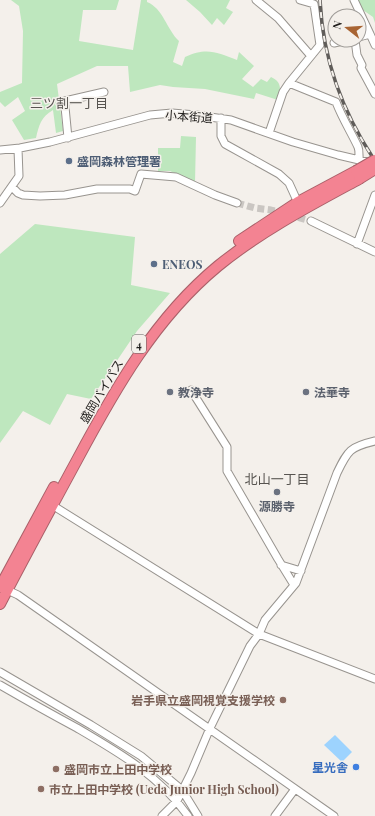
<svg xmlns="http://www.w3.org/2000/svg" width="375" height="816" viewBox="0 0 375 816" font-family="'Playfair Display','Noto Sans JP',serif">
	<rect width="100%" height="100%" fill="#f4f0eb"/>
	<!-- green -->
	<path fill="#bee7be" d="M11 0H119L116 10H83L79 41 133 50 141 0H147V2C163 8 167 30 179 41L173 62 182 66 185 57C206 47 217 52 237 60L239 52 254 66 242 79 253 87 261 79 267 82 271 77C282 82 281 89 278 100L256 93 254 99 205 89 173 87 160 85 130 92 128 66H97L57 84 63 131 56 133 53 110C41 117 39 125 36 138L24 140 12 120 25 111 18 97 5 107 0 102V92L22 83 23 31 19 6Z
		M186 0H230L226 8 233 12 224 25 217 18 212 25 200 12Z
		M356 0H375V23L373 17 360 8Z
		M181 136 196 137 195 183 170 171H158V148H180Z
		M35 224 135 237 131 285 170 293 137 331 91 399 67 394 50 425 23 411 0 443V254Z"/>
	<!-- water -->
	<path fill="#9dd3fe" d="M335 735 352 752 342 762 324 745Z"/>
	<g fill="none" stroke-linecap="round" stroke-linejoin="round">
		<!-- minor-tunnel -->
		<path stroke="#cac6c2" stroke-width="7" stroke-dasharray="7 3.5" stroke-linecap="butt" d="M237 203 255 208 271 210 311 221"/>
		<!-- minor casing -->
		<g stroke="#98948f" stroke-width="9">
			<path id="minor" d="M256 0 278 18 311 56
				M300 0 314 4 320 45 289 83 336 102C342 118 351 132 358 147 360 152 358 157 360 162
				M354 0 370 34
				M359 37 370 34 375 45
				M355 40 357 55 362 65 361 68 375 94
				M334 43 347 40
				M221 118V136L225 144 279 174 289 183 299 205
				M269 133 283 92 289 83
				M68 138 65 107V101L104 92
				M0 150 20 148 50 142 150 115 172 113 196 115 231 120 293 142 338 155 372 163
				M12 187 18 193 23 195 40 196 65 195 97 189H130L135 191 141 174 176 177 215 195 237 203
				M0 203 19 176 18 149
				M311 221 375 252
				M357 244 375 195
				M191 390 227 447V471L278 559 294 585
				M52 505 259 634 375 679
				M281 565 301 571
				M3 588 18 595 334 816
				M0 672 91 725 141 756 182 790 198 816
				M0 685C26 700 51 714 77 728 118 752 160 776 188 816
				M162 816 177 801 191 773 210 728 250 646 259 634 265 620 296 583 337 473C348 450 350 447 375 441
				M275 816 295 789"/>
		</g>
		<!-- highway casing -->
		<g stroke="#aa6069" stroke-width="12">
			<path id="highway" d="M239 241 298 202 356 171
				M0 587 54 487
				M0 604C25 556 51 508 77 460 115 389 155 318 218 266 261 231 311 205 359 179"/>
		</g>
		<!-- minor -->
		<use href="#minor" stroke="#fff" stroke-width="7"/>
		<!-- highway -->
		<use href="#highway" stroke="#f38392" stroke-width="10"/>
		<!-- rail casing -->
		<g stroke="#605d5a" stroke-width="3.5">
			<path id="rail" d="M320 0C323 60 342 111 375 161"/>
		</g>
		<!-- rail -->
		<use href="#rail" stroke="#f4f0eb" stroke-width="2" stroke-dasharray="6" stroke-linecap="butt"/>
		<!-- highway-bridge casing -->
		<g stroke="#aa6069" stroke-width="12" stroke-linecap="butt">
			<path id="highway-bridge" d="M356 171 375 160
				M359 179 375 169"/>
		</g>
		<!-- highway-bridge -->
		<use href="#highway-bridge" stroke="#f38392" stroke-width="10"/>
	</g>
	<!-- markers -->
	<g fill="#5c6f8a" stroke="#f4f0eb" stroke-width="1.5">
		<circle cx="69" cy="161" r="4"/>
		<circle cx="154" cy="264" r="4"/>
	</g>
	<g fill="#6b7280" stroke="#f4f0eb" stroke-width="1.5">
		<circle cx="170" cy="392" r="4"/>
		<circle cx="306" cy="392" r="4"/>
		<circle cx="277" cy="492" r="4"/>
	</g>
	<g fill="#8d6e63" stroke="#f4f0eb" stroke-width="1.5">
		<circle cx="283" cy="700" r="4"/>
		<circle cx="56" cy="769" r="4"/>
		<circle cx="41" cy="789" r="4"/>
	</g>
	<circle fill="#3f7fe0" stroke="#f4f0eb" stroke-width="1.5" cx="356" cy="767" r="4"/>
	<g text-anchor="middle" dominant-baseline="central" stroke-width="3" stroke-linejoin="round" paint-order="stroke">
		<!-- shield labels -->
		<rect fill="#f4f0eb" stroke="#615e5c" stroke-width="1" x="132" y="335" width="14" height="18" rx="3"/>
		<g font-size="11" font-weight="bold" fill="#22201e">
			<text x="139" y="344">4</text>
		</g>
		<!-- street labels -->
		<g font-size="12" fill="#22201e" stroke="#f4f0eb">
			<text transform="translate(189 116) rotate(4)">小本街道</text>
			<text transform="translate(101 391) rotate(-59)">盛岡バイパス</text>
		</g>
		<!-- service labels -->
		<g font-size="12" font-weight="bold" fill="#4e5e75" stroke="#f4f0eb" text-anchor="start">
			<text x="77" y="161">盛岡森林管理署</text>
			<text x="162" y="264">ENEOS</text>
		</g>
		<!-- worship labels -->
		<g font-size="12" font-weight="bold" fill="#5b616d" stroke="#f4f0eb" text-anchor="start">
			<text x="178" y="392">教浄寺</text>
			<text x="314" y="392">法華寺</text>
			<text x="277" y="506" text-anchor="middle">源勝寺</text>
		</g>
		<!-- education labels -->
		<g font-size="12" font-weight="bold" fill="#785e54" stroke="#f4f0eb" text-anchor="start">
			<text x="275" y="700" text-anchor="end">岩手県立盛岡視覚支援学校</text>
			<text x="64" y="769">盛岡市立上田中学校</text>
			<text x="49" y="789">市立上田中学校 (Ueda Junior High School)</text>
		</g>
		<!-- shop labels -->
		<g font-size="12" font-weight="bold" fill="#366cbe" stroke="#f4f0eb" text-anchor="end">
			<text x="348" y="767">星光舎</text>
		</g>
		<!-- neighbourhood labels -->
		<g font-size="13" fill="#575450" stroke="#f4f0eb">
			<text x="69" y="102">三ツ割一丁目</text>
			<text x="277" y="478">北山一丁目</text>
		</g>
	</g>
	<!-- north arrow -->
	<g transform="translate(347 28) rotate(287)"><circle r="19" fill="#f4f0eb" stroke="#a09d99"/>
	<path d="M0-3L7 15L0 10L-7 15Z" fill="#a86433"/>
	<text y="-6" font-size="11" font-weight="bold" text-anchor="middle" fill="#22201e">N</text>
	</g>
</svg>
